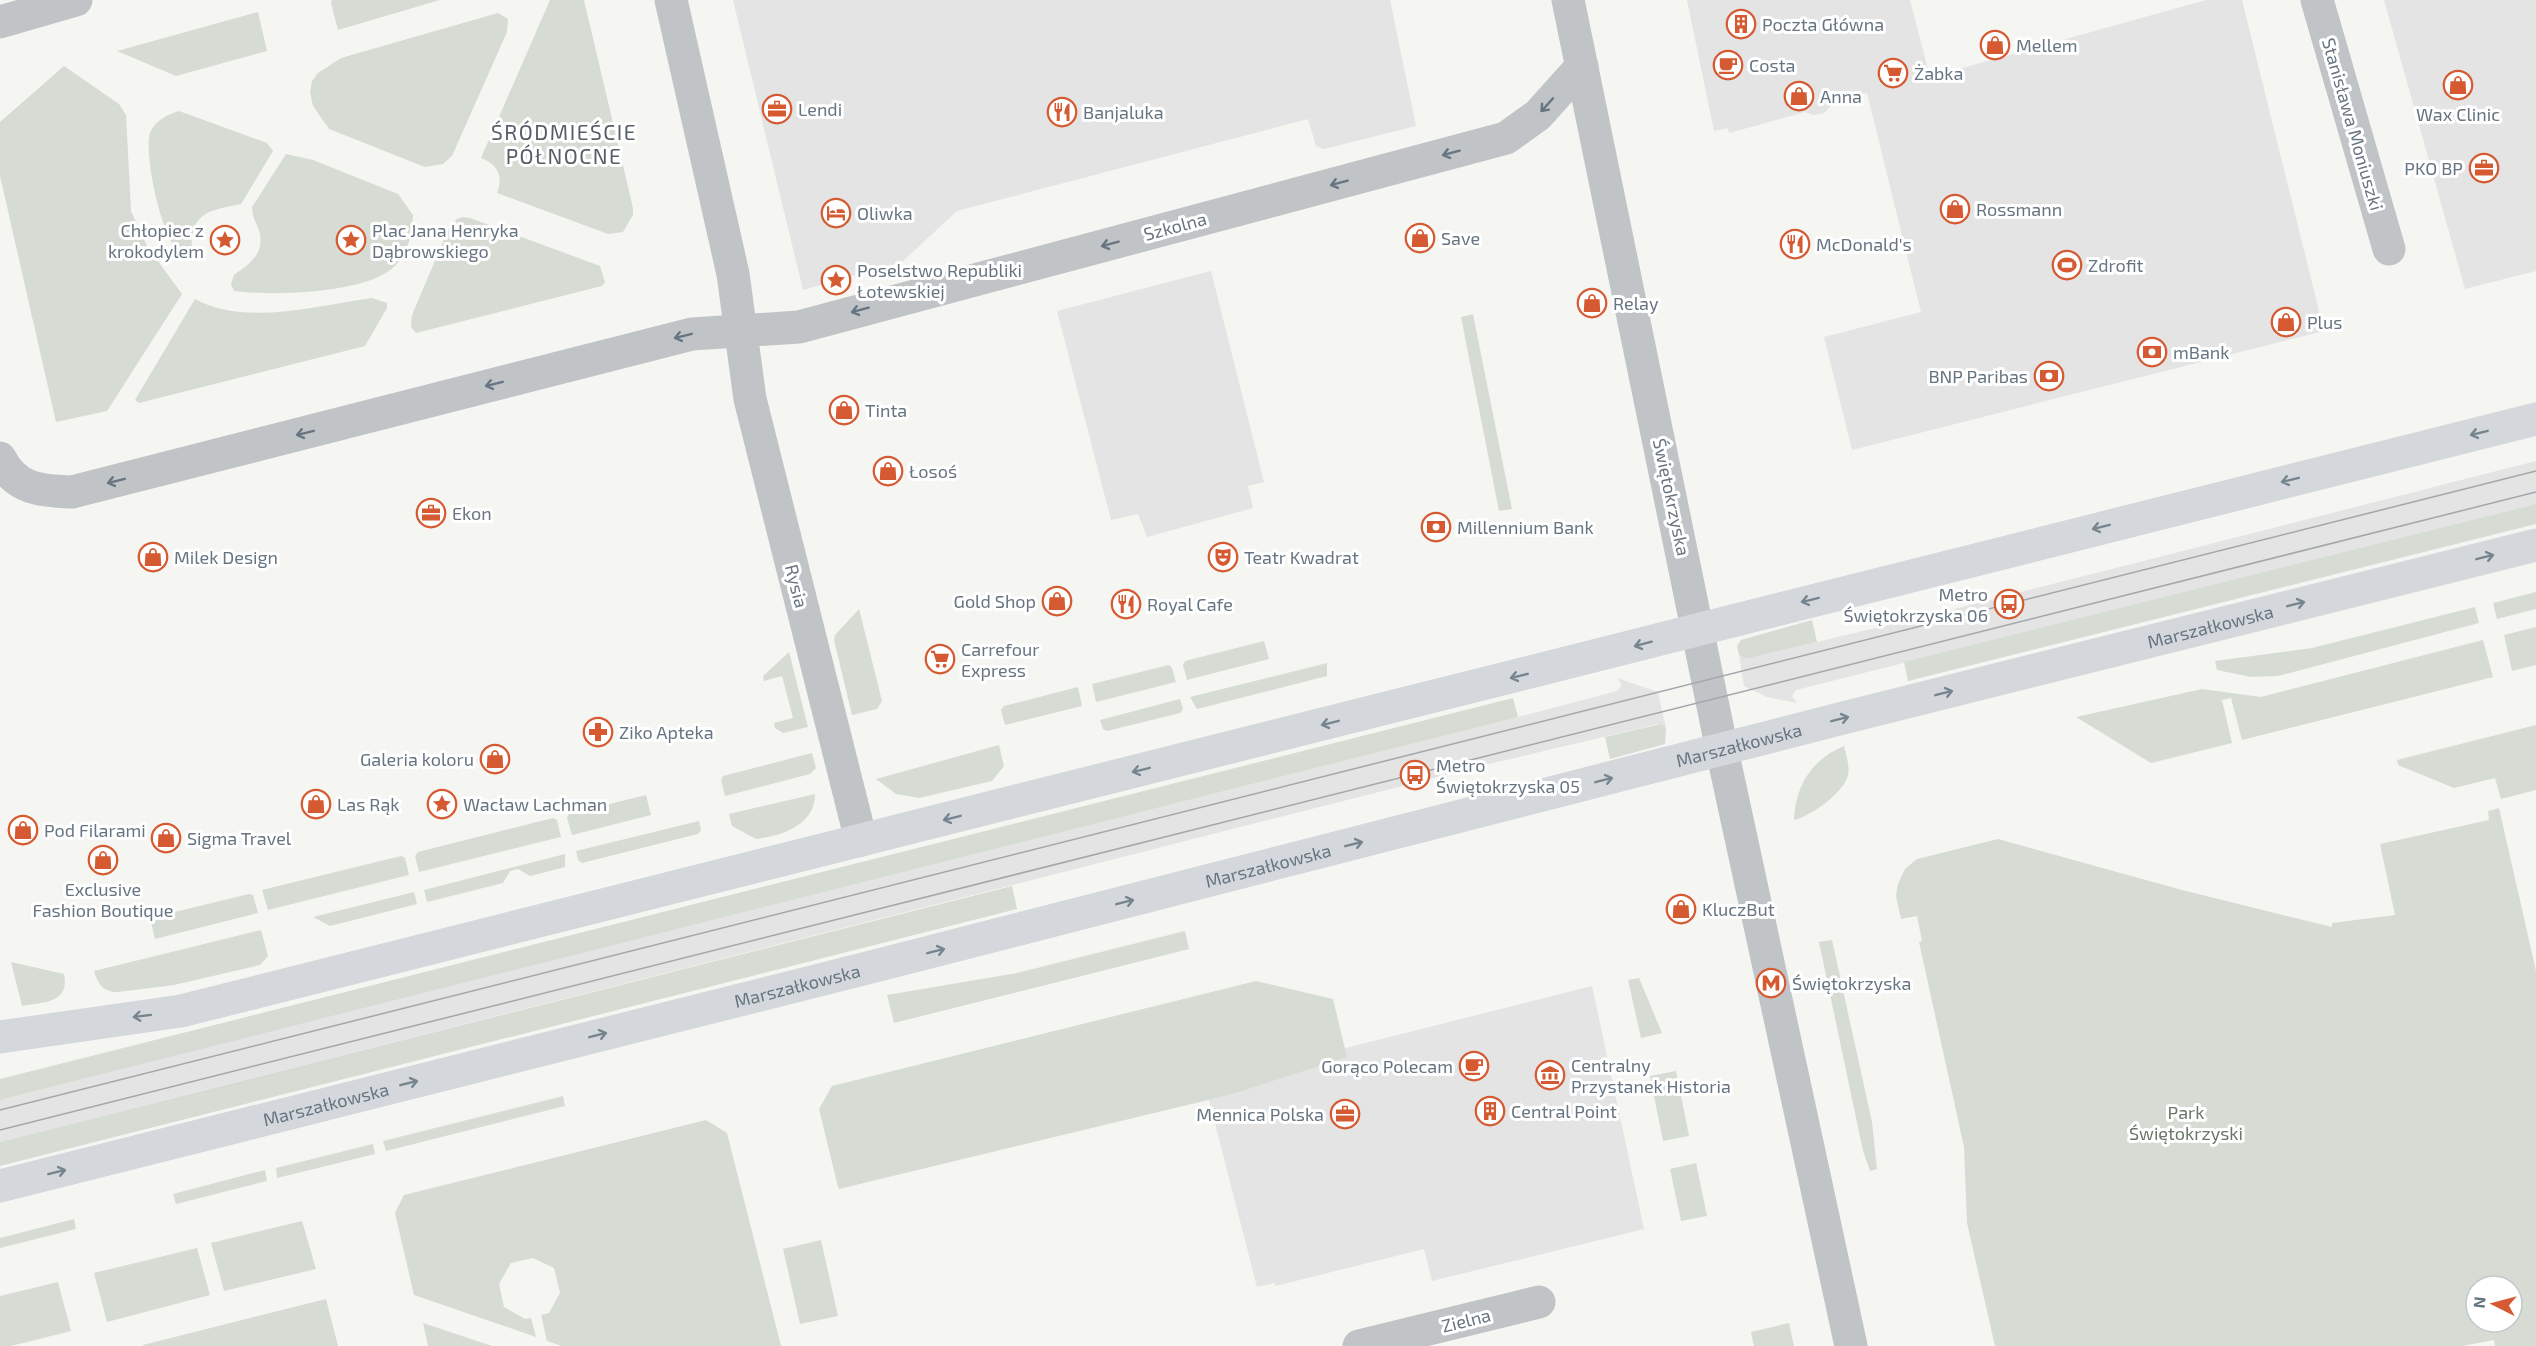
<svg xmlns="http://www.w3.org/2000/svg" width="2536" height="1346" viewBox="0 0 2536 1346" font-family="'Exo 2',sans-serif">
	<rect width="100%" height="100%" fill="#f5f5f2"/>
	<!-- built -->
	<path fill="#e3e4e3" d="M733 0H1390L1416 126 1324 149 1316 146 1308 119 957 211 902 262 803 290Z
		M1687 0H1910L1930 77 2206 0H2242L2324 331 1852 450 1824 337 1921 312 1867 93 1836 101 1824 113 1813 115 1805 112 1729 133 1728 128 1714 131Z
		M2384 0H2536V271L2465 289Z
		M1211 271 1264 482 1248 486 1253 508 1147 537 1138 514 1111 520 1057 311Z
		M2536 461V504L1796 690 1792 696 1797 703 1767 697 1744 686 1739 655 1746 659 1943 612Z
		M1617 678 1658 692 1666 728 1658 724 1493 763 0 1142V1100L1518 717 1617 691 1622 685Z
		M1592 986 1644 1229 1432 1281 1424 1249 1275 1286V1283L1257 1287 1209 1100 1229 1095 1346 1048Z"/>
	<!-- green -->
	<path fill="#d6dcd3" fill-rule="evenodd" d="M332 0H440L338 30 331 3Z
		M550 0H584L633 208V215L623 232 608 234 497 193C504 176 497 164 481 158Z
		M258 12 267 51 176 76 117 51Z
		M498 13 508 19 507 32 452 156 443 164 425 167 329 129 313 106 310 92 312 81 318 73 341 58Z
		M64 66 119 104 126 115 131 211 147 246 182 294 107 411 56 422 0 176V122Z
		M179 111 267 143 273 151 241 204C206 211 189 213 192 255L187 259C164 254 143 155 150 133 155 120 167 115 179 111Z
		M286 154 313 160 398 194 413 215C412 234 409 251 395 266 367 294 272 296 234 291L231 284 234 275C248 265 264 255 260 234 258 225 252 218 252 207Z
		M463 217 470 218 600 266 605 282 602 286 416 333 411 327 412 315 448 230 457 219Z
		M372 298 387 303V308L365 346 139 403 135 400 195 299C245 327 319 305 372 298Z
		M1473 314 1512 509 1499 511 1461 317Z
		M2536 504V524L1908 681 1904 662Z
		M2536 592V609L2497 619 2493 603Z
		M2475 607 2479 623 2278 676 2251 677 2217 670 2215 661 2312 648Z
		M859 609 882 701 877 709 852 715 834 640 835 635Z
		M1812 620 1817 642 1746 659 1739 655 1737 646 1741 640Z
		M2536 627V665L2512 671 2504 635Z
		M2483 640 2493 677 2242 740 2231 698 2222 700 2232 743 2151 763 2076 717 2202 689 2261 697Z
		M1264 641 1269 659 1187 680 1183 665 1185 661Z
		M789 652 808 727 783 733 775 728 774 723 793 718 782 676 764 681 763 676Z
		M1327 663V676L1197 709 1190 697Z
		M1169 665 1172 668 1176 682 1096 702 1092 684Z
		M1078 687 1082 706 1005 725 1001 710 1004 706Z
		M1513 698 1518 717 0 1100V1079Z
		M1180 699 1183 709 1180 713 1107 731 1103 729 1100 720Z
		M1661 724 1666 728 1665 744 1610 759 1605 737Z
		M2536 725V790L2501 799 2495 778 2454 788 2398 765 2397 760Z
		M999 745 1004 766 992 781 919 798 896 794 876 779Z
		M1844 746C1846 756 1850 765 1848 775 1844 793 1811 816 1794 820 1795 786 1812 759 1844 746Z
		M812 753 816 768 810 774 725 796 721 780 723 776Z
		M815 794C815 825 782 836 756 839L732 826 729 814Z
		M646 795 651 815 572 835 567 818 569 814Z
		M2499 808 2536 971V1346H2495L2494 1340 2462 1346H1995L1967 1223 1964 1147 1919 942 1922 941 1917 916 1901 919 1896 896 1898 884 1905 869 1912 863 1917 859 1998 839 2182 890 2332 927V923L2395 915 2380 844 2489 820 2488 811ZM2476 1286H2512V1322H2476Z
		M553 818 557 820 561 837 419 872 415 856 418 852Z
		M699 821 701 830 698 834 582 863 578 860 576 851Z
		M565 854V867L530 876 518 869 510 871 503 883 427 902 424 890Z
		M401 856 405 858 409 875 268 910 262 890Z
		M1012 886 1017 909 0 1166V1142Z
		M414 892 417 904 330 926 313 917Z
		M249 894 253 895 258 913 155 939 150 918Z
		M261 930 268 956 260 965 174 985 118 992C103 992 98 984 94 971Z
		M1185 931 1189 949 894 1023 887 995 1017 973Z
		M1832 940 1872 1122 1877 1169 1870 1171 1863 1151 1819 942Z
		M11 962 64 974C70 1004 43 1002 22 1006Z
		M1639 978 1662 1033 1641 1038 1628 980Z
		M1256 981 1333 999 1347 1057 1229 1095 839 1189 838 1187 819 1109 832 1086Z
		M1676 1071 1689 1136 1663 1141 1650 1076Z
		M563 1096 565 1106 386 1151 383 1141Z
		M706 1120 727 1133 781 1346H562L547 1341 541 1315 549 1313 560 1293 554 1268 533 1258 511 1263 499 1284 504 1307 525 1319 531 1318 536 1337 414 1295 395 1213 404 1195Z
		M373 1144 375 1154 277 1178 276 1168Z
		M1696 1163 1707 1216 1681 1221 1670 1169Z
		M265 1170 267 1181 176 1204 173 1194Z
		M74 1219 76 1229 0 1248V1238Z
		M302 1221 316 1269 224 1291 211 1243Z
		M821 1240 838 1316 800 1324 783 1249Z
		M197 1248 210 1295 107 1322 94 1273Z
		M58 1282 71 1331 11 1346H0V1296Z
		M326 1299 338 1346H143V1345Z
		M423 1323 492 1346H428Z
		M1789 1323 1794 1346H1754L1751 1332Z"/>
	<g fill="none" stroke-linecap="round" stroke-linejoin="round">
		<!-- minor -->
		<path stroke="#c0c4c7" stroke-width="33" d="M671 0 733 274 750 399 861 840
			M2317 0 2389 249
			M0 22 76 0
			M0 458C15 489 40 491 72 492L692 334 799 327 1506 138 1538 115 1582 66
			M1359 1346 1539 1302"/>
		<!-- tertiary -->
		<path stroke="#c0c4c7" stroke-width="33" d="M1568 0 1722 750 1851 1346"/>
		<!-- secondary -->
		<g stroke="#d4d8dc" stroke-width="33">
			<path d="M0 1037 181 1011 2536 419"/>
			<path id="s1" d="M0 1186 879 965 1847 717 2536 545"/>
		</g>
		<!-- tram -->
		<path stroke="#a2a7ac" stroke-width="1.5" d="M0 1110 2536 471
			M0 1130 2536 492"/>
	</g>
	<!-- one-way arrows -->
	<defs><path id="oneway-shaft" d="M-6 0H5M1.5-3L5.5 0L1.5 3" fill="none" stroke-width="1.6" stroke-linecap="round" stroke-linejoin="round" transform="scale(1.5)"/></defs>
	<g stroke="#667581">
		<use href="#oneway-shaft" transform="translate(1547 105) rotate(132)"/>
		<use href="#oneway-shaft" transform="translate(1451 153) rotate(165)"/>
		<use href="#oneway-shaft" transform="translate(1339 183) rotate(165)"/>
		<use href="#oneway-shaft" transform="translate(1110 244) rotate(165)"/>
		<use href="#oneway-shaft" transform="translate(860 310) rotate(165)"/>
		<use href="#oneway-shaft" transform="translate(683 336) rotate(166)"/>
		<use href="#oneway-shaft" transform="translate(494 384) rotate(166)"/>
		<use href="#oneway-shaft" transform="translate(305 433) rotate(166)"/>
		<use href="#oneway-shaft" transform="translate(116 481) rotate(166)"/>
	</g>
	<g stroke="#76848f">
		<use href="#oneway-shaft" transform="translate(2479 433) rotate(166)"/>
		<use href="#oneway-shaft" transform="translate(2290 480) rotate(166)"/>
		<use href="#oneway-shaft" transform="translate(2101 527) rotate(166)"/>
		<use href="#oneway-shaft" transform="translate(2485 557) rotate(-14)"/>
		<use href="#oneway-shaft" transform="translate(1810 600) rotate(166)"/>
		<use href="#oneway-shaft" transform="translate(2296 604) rotate(-14)"/>
		<use href="#oneway-shaft" transform="translate(1643 644) rotate(165)"/>
		<use href="#oneway-shaft" transform="translate(1519 676) rotate(166)"/>
		<use href="#oneway-shaft" transform="translate(1944 693) rotate(-14)"/>
		<use href="#oneway-shaft" transform="translate(1840 719) rotate(-14)"/>
		<use href="#oneway-shaft" transform="translate(1330 723) rotate(166)"/>
		<use href="#oneway-shaft" transform="translate(1141 770) rotate(166)"/>
		<use href="#oneway-shaft" transform="translate(1604 780) rotate(-14)"/>
		<use href="#oneway-shaft" transform="translate(952 818) rotate(166)"/>
		<use href="#oneway-shaft" transform="translate(1354 844) rotate(-14)"/>
		<use href="#oneway-shaft" transform="translate(1125 902) rotate(-14)"/>
		<use href="#oneway-shaft" transform="translate(936 951) rotate(-14)"/>
		<use href="#oneway-shaft" transform="translate(142 1016) rotate(173)"/>
		<use href="#oneway-shaft" transform="translate(598 1035) rotate(-14)"/>
		<use href="#oneway-shaft" transform="translate(409 1083) rotate(-14)"/>
		<use href="#oneway-shaft" transform="translate(57 1172) rotate(-14)"/>
	</g>
	<!-- icons -->
	<defs>
		<g id="building-ring" transform="scale(1.5)"><circle r="9.5" fill="#fff" stroke="#d55a32" stroke-width="1.5"/><path d="M-4-6H4V6H1V3H-1V6H-4ZM-2.5-4.3h1.7v1.8h-1.7ZM.8-4.3h1.7v1.8H.8ZM-2.5-1h1.7V.8h-1.7ZM.8-1h1.7V.8H.8Z" fill="#d55a32"/></g>
		<g id="shop-ring" transform="scale(1.5)"><circle r="9.5" fill="#fff" stroke="#d55a32" stroke-width="1.5"/><path d="M-5-2.5h2.3a2.7 3.5 0 0 1 5.4 0H5L5.5 6h-11ZM-1.5-2.5h3a1.5 2.3 0 0 0-3 0Z" fill="#d55a32"/></g>
		<g id="cafe-ring" transform="scale(1.5)"><circle r="9.5" fill="#fff" stroke="#d55a32" stroke-width="1.5"/><path d="M-5.5-4.5H6V0H3Q3 3.5 0 3.5H-2.5Q-5.5 3.5-5.5 0ZM3-3.2v2h1.7v-2ZM-6 4.5H4V6H-6Z" fill="#d55a32"/></g>
		<g id="supermarket-ring" transform="scale(1.5)"><circle r="9.5" fill="#fff" stroke="#d55a32" stroke-width="1.5"/><path d="M-6-5.5h2.5l.6 2H6L4.5 2H-2.5L-4.4-4H-6ZM-1.5 3.2a1.3 1.3 0 1 0 .1 0ZM3 3.2a1.3 1.3 0 1 0 .1 0Z" fill="#d55a32"/></g>
		<g id="office-ring" transform="scale(1.5)"><circle r="9.5" fill="#fff" stroke="#d55a32" stroke-width="1.5"/><path d="M-6-3h4V-5.5h4V-3h4V5H-6ZM-1-4.5V-3h2v-1.5ZM-6 0V1H6V0Z" fill="#d55a32"/></g>
		<g id="restaurant-ring" transform="scale(1.5)"><circle r="9.5" fill="#fff" stroke="#d55a32" stroke-width="1.5"/><path d="M-5-6h1v4h1v-4h1v4h1v-4h1v5L-1.5 .5V6h-2V.5L-5-1ZM5-6V6H3V1.5H1.5Q1.5-4 5-6Z" fill="#d55a32"/></g>
		<g id="hotel-ring" transform="scale(1.5)"><circle r="9.5" fill="#fff" stroke="#d55a32" stroke-width="1.5"/><path d="M-6-4.5h1.5V1H6V5H4.5V3h-9V5H-6ZM-4 0a1.8 1.8 0 1 1 3.6 0ZM.5 0V-2.5h3Q6-2.5 6 0Z" fill="#d55a32"/></g>
		<g id="sight-ring" transform="scale(1.5)"><circle r="9.5" fill="#fff" stroke="#d55a32" stroke-width="1.5"/><path d="M0-6L1.8-2.2L6-1.7L2.9 1.2L3.7 5.4L0 3.3L-3.7 5.4L-2.9 1.2L-6-1.7L-1.8-2.2Z" fill="#d55a32"/></g>
		<g id="stadium-ring" transform="scale(1.5)"><circle r="9.5" fill="#fff" stroke="#d55a32" stroke-width="1.5"/><path d="M0-5a6.5 5 0 1 0 0 10a6.5 5 0 1 0 0-10ZM-3.5-1.8h7v3.6h-7Z" fill="#d55a32"/></g>
		<g id="bank-ring" transform="scale(1.5)"><circle r="9.5" fill="#fff" stroke="#d55a32" stroke-width="1.5"/><path d="M-6-4H6V4H-6ZM0-2.3a2.3 2.3 0 1 0 0 4.6a2.3 2.3 0 1 0 0-4.6Z" fill="#d55a32"/></g>
		<g id="theatre-ring" transform="scale(1.5)"><circle r="9.5" fill="#fff" stroke="#d55a32" stroke-width="1.5"/><path d="M-5-5.5Q0-4 5-5.5V0Q5 5 0 6Q-5 5-5 0ZM-3.3-2.5H-1v1.5H-3.3ZM1-2.5H3.3v1.5H1ZM-2.8 1Q0 5.5 2.8 1Z" fill="#d55a32"/></g>
		<g id="bus-ring" transform="scale(1.5)"><circle r="9.5" fill="#fff" stroke="#d55a32" stroke-width="1.5"/><path d="M-5-6H5V4H4V6H2V4H-2V6H-4V4H-5ZM-3.5-4V0h7V-4ZM-3.5 1.2v1.5H-2V1.2ZM2 1.2v1.5H3.5V1.2Z" fill="#d55a32"/></g>
		<g id="pharmacy-ring" transform="scale(1.5)"><circle r="9.5" fill="#fff" stroke="#d55a32" stroke-width="1.5"/><path d="M-2-6h4v4h4v4h-4v4h-4v-4h-4v-4h4Z" fill="#d55a32"/></g>
		<g id="metro-ring" transform="scale(1.5)"><circle r="9.5" fill="#fff" stroke="#d55a32" stroke-width="1.5"/><path d="M-5.5 5V-5H-3L0 0L3-5H5.5V5H3V-.5L0 4L-3-.5V5Z" fill="#d55a32"/></g>
		<g id="museum-ring" transform="scale(1.5)"><circle r="9.5" fill="#fff" stroke="#d55a32" stroke-width="1.5"/><path d="M0-6L6-3V-2H-6V-3ZM-5-1h2V3h-2ZM-1-1h2V3h-2ZM3-1h2V3H3ZM-6 4H6V6H-6Z" fill="#d55a32"/></g>
	</defs>
	<g fill-rule="evenodd">
		<use href="#building-ring" x="1741" y="24"/>
		<use href="#shop-ring" x="1995" y="45"/>
		<use href="#cafe-ring" x="1728" y="65"/>
		<use href="#supermarket-ring" x="1893" y="73"/>
		<use href="#shop-ring" x="2458" y="85"/>
		<use href="#shop-ring" x="1799" y="96"/>
		<use href="#office-ring" x="777" y="109"/>
		<use href="#restaurant-ring" x="1062" y="112"/>
		<use href="#office-ring" x="2484" y="168"/>
		<use href="#shop-ring" x="1955" y="209"/>
		<use href="#hotel-ring" x="836" y="213"/>
		<use href="#shop-ring" x="1420" y="238"/>
		<use href="#sight-ring" x="225" y="240"/>
		<use href="#sight-ring" x="351" y="240"/>
		<use href="#restaurant-ring" x="1795" y="244"/>
		<use href="#stadium-ring" x="2067" y="265"/>
		<use href="#sight-ring" x="836" y="280"/>
		<use href="#shop-ring" x="1592" y="303"/>
		<use href="#shop-ring" x="2286" y="322"/>
		<use href="#bank-ring" x="2152" y="352"/>
		<use href="#bank-ring" x="2049" y="376"/>
		<use href="#shop-ring" x="844" y="410"/>
		<use href="#shop-ring" x="888" y="471"/>
		<use href="#office-ring" x="431" y="513"/>
		<use href="#bank-ring" x="1436" y="527"/>
		<use href="#shop-ring" x="153" y="557"/>
		<use href="#theatre-ring" x="1223" y="557"/>
		<use href="#shop-ring" x="1057" y="601"/>
		<use href="#restaurant-ring" x="1126" y="604"/>
		<use href="#bus-ring" x="2009" y="604"/>
		<use href="#supermarket-ring" x="940" y="659"/>
		<use href="#pharmacy-ring" x="598" y="732"/>
		<use href="#shop-ring" x="495" y="759"/>
		<use href="#bus-ring" x="1415" y="775"/>
		<use href="#shop-ring" x="316" y="804"/>
		<use href="#sight-ring" x="442" y="804"/>
		<use href="#shop-ring" x="23" y="830"/>
		<use href="#shop-ring" x="166" y="838"/>
		<use href="#shop-ring" x="103" y="860"/>
		<use href="#shop-ring" x="1681" y="909"/>
		<use href="#metro-ring" x="1771" y="983"/>
		<use href="#cafe-ring" x="1474" y="1066"/>
		<use href="#museum-ring" x="1550" y="1075"/>
		<use href="#building-ring" x="1490" y="1111"/>
		<use href="#office-ring" x="1345" y="1114"/>
	</g>
	<g text-anchor="middle" dominant-baseline="central" stroke-width="6" stroke-linejoin="round" paint-order="stroke">
		<!-- poi labels -->
		<g font-size="18" fill="#667581" stroke="#fff" text-anchor="start">
			<text x="1762" y="24">Poczta Główna</text>
			<text x="2016" y="45">Mellem</text>
			<text x="1749" y="65">Costa</text>
			<text x="1914" y="73">Żabka</text>
			<text x="1820" y="96">Anna</text>
			<text x="798" y="109">Lendi</text>
			<text x="1083" y="112">Banjaluka</text>
			<text x="2458" y="114" text-anchor="middle">Wax Clinic</text>
			<text x="2463" y="168" text-anchor="end">PKO BP</text>
			<text x="1976" y="209">Rossmann</text>
			<text x="857" y="213">Oliwka</text>
			<text x="204" y="230" text-anchor="end">Chłopiec z<tspan x="204" dy="21">krokodylem</tspan></text>
			<text x="372" y="230">Plac Jana Henryka<tspan x="372" dy="21">Dąbrowskiego</tspan></text>
			<text x="1441" y="238">Save</text>
			<text x="1816" y="244">McDonald's</text>
			<text x="2088" y="265">Zdrofit</text>
			<text x="857" y="270">Poselstwo Republiki<tspan x="857" dy="21">Łotewskiej</tspan></text>
			<text x="1613" y="303">Relay</text>
			<text x="2307" y="322">Plus</text>
			<text x="2173" y="352">mBank</text>
			<text x="2028" y="376" text-anchor="end">BNP Paribas</text>
			<text x="865" y="410">Tinta</text>
			<text x="909" y="471">Łosoś</text>
			<text x="452" y="513">Ekon</text>
			<text x="1457" y="527">Millennium Bank</text>
			<text x="174" y="557">Milek Design</text>
			<text x="1244" y="557">Teatr Kwadrat</text>
			<text x="1988" y="594" text-anchor="end">Metro<tspan x="1988" dy="21">Świętokrzyska 06</tspan></text>
			<text x="1036" y="601" text-anchor="end">Gold Shop</text>
			<text x="1147" y="604">Royal Cafe</text>
			<text x="961" y="649">Carrefour<tspan x="961" dy="21">Express</tspan></text>
			<text x="619" y="732">Ziko Apteka</text>
			<text x="474" y="759" text-anchor="end">Galeria koloru</text>
			<text x="1436" y="765">Metro<tspan x="1436" dy="21">Świętokrzyska 05</tspan></text>
			<text x="337" y="804">Las Rąk</text>
			<text x="463" y="804">Wacław Lachman</text>
			<text x="44" y="830">Pod Filarami</text>
			<text x="187" y="838">Sigma Travel</text>
			<text x="103" y="889" text-anchor="middle">Exclusive<tspan x="103" dy="21">Fashion Boutique</tspan></text>
			<text x="1702" y="909">KluczBut</text>
			<text x="1792" y="983">Świętokrzyska</text>
			<text x="1571" y="1065">Centralny<tspan x="1571" dy="21">Przystanek Historia</tspan></text>
			<text x="1453" y="1066" text-anchor="end">Gorąco Polecam</text>
			<text x="1511" y="1111">Central Point</text>
			<text x="1324" y="1114" text-anchor="end">Mennica Polska</text>
		</g>
		<!-- street labels -->
		<g font-size="18" fill="#667581" stroke="#fff">
			<text transform="translate(2353 124) rotate(74)">Stanisława Moniuszki</text>
			<text transform="translate(1175 226) rotate(-15)">Szkolna</text>
			<text transform="translate(1672 497) rotate(78)">Świętokrzyska</text>
			<text transform="translate(797 586) rotate(76)">Rysia</text>
			<text stroke="none"><textPath href="#s1" startOffset="2280">Marszałkowska</textPath></text>
			<text stroke="none"><textPath href="#s1" startOffset="1794">Marszałkowska</textPath></text>
			<text stroke="none"><textPath href="#s1" startOffset="1308">Marszałkowska</textPath></text>
			<text stroke="none"><textPath href="#s1" startOffset="822">Marszałkowska</textPath></text>
			<text stroke="none"><textPath href="#s1" startOffset="336">Marszałkowska</textPath></text>
			<text transform="translate(1466 1320) rotate(-14)">Zielna</text>
		</g>
		<!-- park labels -->
		<g font-size="18" fill="#687865" stroke="#fff">
			<text x="2186" y="1112">Park<tspan x="2186" dy="21">Świętokrzyski</tspan></text>
		</g>
		<!-- quarter labels -->
		<g font-size="21" letter-spacing="1.5" fill="#545e66" stroke="#fff">
			<text x="564" y="131">ŚRÓDMIEŚCIE<tspan x="564" dy="24">PÓŁNOCNE</tspan></text>
		</g>
	</g>
	<!-- north arrow -->
	<g transform="translate(2494 1304) rotate(276)"><circle r="28" fill="#ffffff" stroke="#c2c8cd" stroke-width="1.5"/>
	<path d="M0-4.5L10 22L0 15L-10 22Z" fill="#d55a32"/>
	<text y="-9" font-size="16" font-weight="bold" text-anchor="middle" fill="#667581">N</text>
	</g>
</svg>
